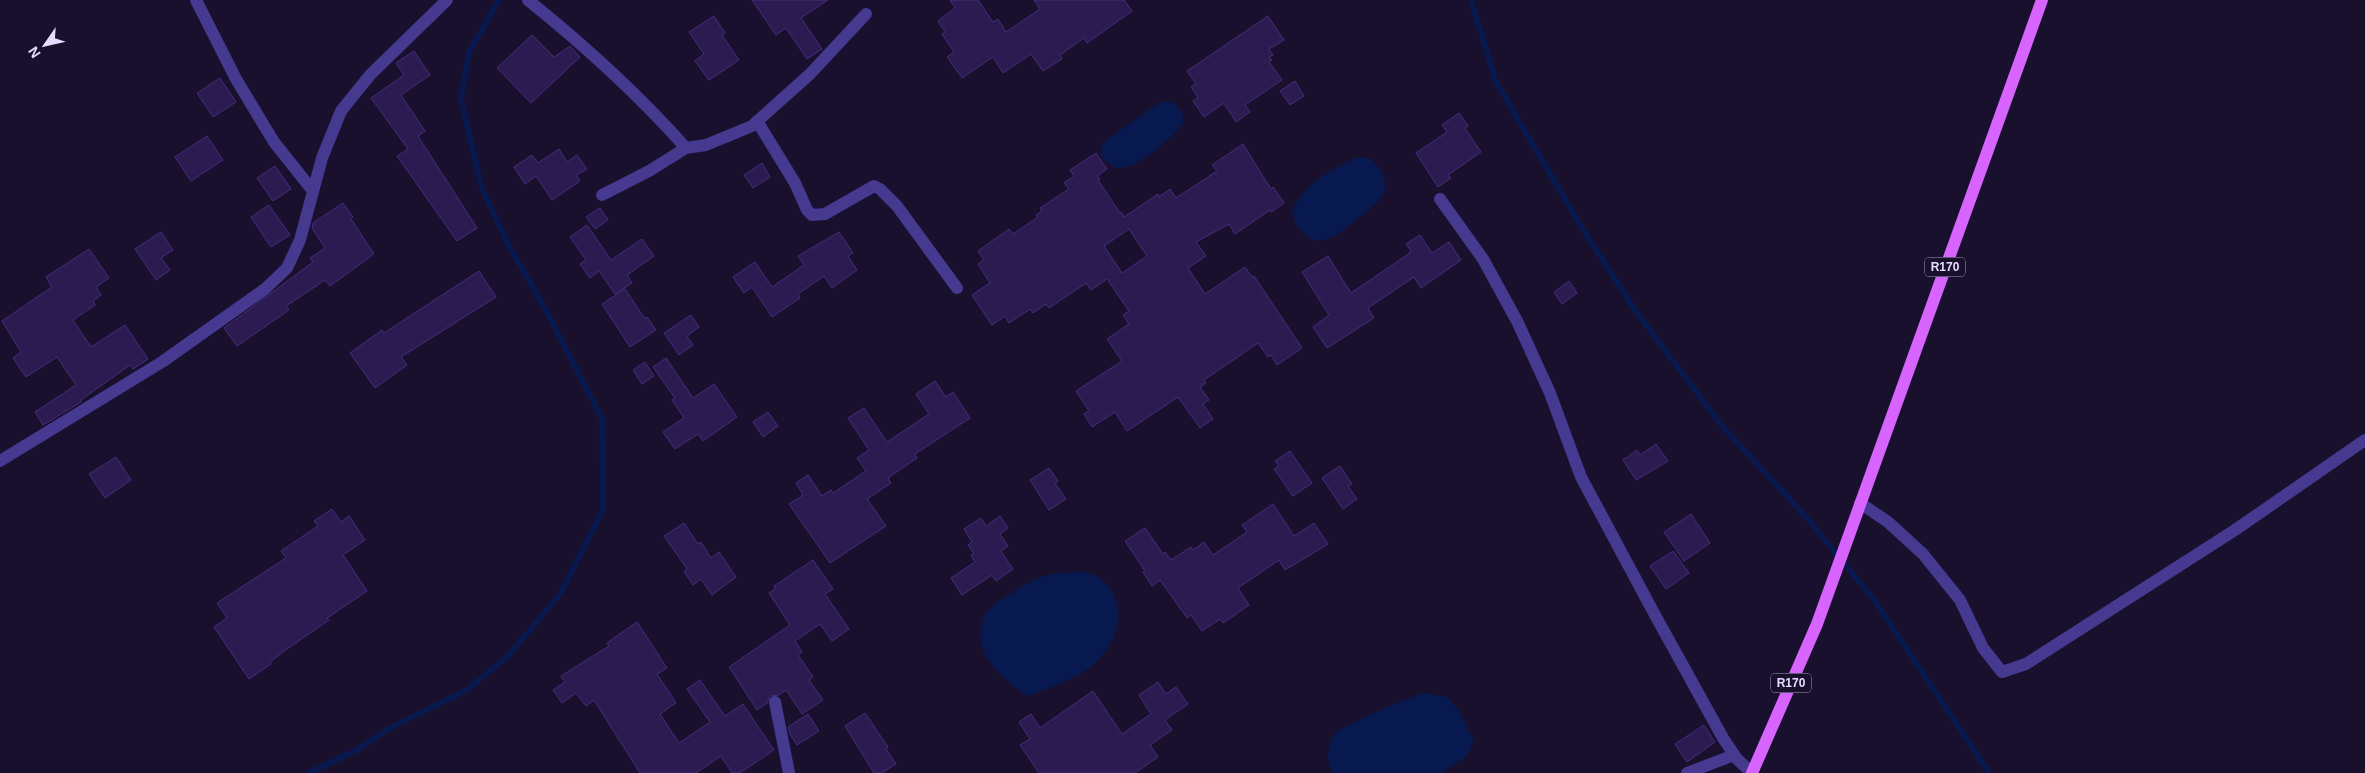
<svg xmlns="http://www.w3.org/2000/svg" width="2365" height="773" viewBox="0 0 2365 773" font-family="Helvetica,sans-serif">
	<rect width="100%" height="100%" fill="#19102e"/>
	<!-- water -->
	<path fill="#081950" d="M1160 102 1175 103 1182 113 1184 123C1173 137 1139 167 1120 168 1113 169 1106 161 1101 156V144Z
		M1356 158H1370C1379 168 1386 174 1385 188 1383 201 1367 211 1357 219 1342 231 1321 251 1304 234 1297 226 1294 221 1292 211 1308 180 1327 173 1356 158Z
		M1060 573C1069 573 1083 570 1091 574 1127 589 1124 632 1100 658 1082 678 1054 686 1029 696 1018 692 1011 684 1002 676 984 660 972 634 987 612 993 604 1007 596 1015 591 1033 580 1039 576 1060 573Z
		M1424 693 1447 697 1459 711 1474 742 1466 757 1442 773H1333C1325 761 1327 744 1336 733 1343 725 1410 697 1424 693Z"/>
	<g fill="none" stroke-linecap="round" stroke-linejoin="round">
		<!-- stream -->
		<path stroke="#081950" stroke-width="5.5" d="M1471 0 1496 82 1585 233 1637 313 1722 426 1807 518 1875 601 1989 773
			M309 773 357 750 390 728 467 690 508 656 560 594 603 510 602 419 548 314 508 244 481 186 461 98 469 52 499 0"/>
	</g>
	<!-- building -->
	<path fill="#2c1b50" stroke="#462c7e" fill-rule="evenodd" d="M752 0H828L801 18 822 49 807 59 786 28 776 35Z
		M950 0H978L993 22 998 19 1006 32 1040 9 1034 0H1124L1132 11 1087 43 1084 38 1060 55 1062 59 1043 71 1031 54 1003 73 993 57 962 78 947 57 954 52 942 34 945 32 938 21 955 8Z
		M714 16 725 33 722 35 739 60 709 80 695 61 704 54 689 32Z
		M1268 16 1284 40 1269 49 1273 55 1269 57 1272 60 1269 62 1282 80 1245 105 1250 112 1236 122 1224 103 1204 117 1193 101 1198 98 1191 87 1196 84 1187 71Z
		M532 35 554 57 570 46 580 57 531 103 497 68Z
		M414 51 430 75 401 95 425 131 418 136 477 228 457 241 397 156 408 149 371 98 404 75 396 63Z
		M220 78 236 102 213 117 197 93Z
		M1295 81 1304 96 1290 105 1280 91Z
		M1459 113 1468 126 1465 128 1481 152 1448 175 1451 178 1438 187 1416 153 1447 132 1442 125Z
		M207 136 223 160 191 181 175 157Z
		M1243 144 1271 189 1273 187 1284 203 1271 212 1270 210 1235 234 1229 224 1196 242 1206 256 1188 268 1205 294 1245 267 1252 277 1254 276 1302 348 1277 365 1271 355 1268 357 1258 343 1204 380 1206 383 1200 387 1209 400 1203 404 1213 419 1200 428 1178 397 1127 431 1115 412 1092 427 1084 414 1089 411 1076 391 1122 361 1107 339 1129 324 1123 315 1129 311 1107 279 1091 290 1086 283 1049 308 1046 304 1033 313 1030 309 1009 323 1005 316 992 325 972 295 990 283 978 264 984 260 978 251 1009 229 1013 234 1038 217 1036 215 1042 211 1040 208 1069 189 1064 183 1074 176 1070 170 1096 153 1107 169 1097 176 1100 179 1098 180 1120 213 1121 212 1124 217 1158 194 1159 197 1170 189 1176 198 1217 171 1212 165ZM1129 229 1147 256 1122 273 1104 246Z
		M559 149 567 162 577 155 587 169 576 175 580 181 552 200 536 176 525 184 514 167 532 155 538 163Z
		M762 163 770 177 753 188 744 175Z
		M275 166 291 189 273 201 257 178Z
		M343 203 353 217 351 219 374 254 330 286 325 280 286 306 289 310 237 346 224 328 313 262 310 258 325 248 312 228 313 223Z
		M269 205 290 235 271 247 251 217Z
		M600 208 608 220 595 229 586 217Z
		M587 225 611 260 642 239 654 256 627 275 632 283 615 294 599 271 590 278 580 264 586 260 570 237Z
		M161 232 173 250 161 258 170 270 156 280 135 249Z
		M839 232 853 253 848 256 857 270 832 288 824 276 798 294 800 298 772 317 752 287 744 293 733 277 755 262 772 287 804 265 798 256Z
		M1420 235 1432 253 1449 242 1461 260 1421 288 1414 277 1368 308 1374 318 1327 348 1313 327 1329 315 1302 272 1328 256 1351 293 1407 255 1411 251 1406 244Z
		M89 249 109 278 96 287 101 295 93 301 95 305 73 320 91 347 125 325 148 359 133 369 130 365 81 400V402L43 425 35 412 76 385 57 357 26 377 13 358 21 352 2 321 52 287 46 277Z
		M479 271 496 297 401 357 407 365 375 388 350 353 382 330 384 333Z
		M1569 281 1577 293 1562 304 1554 292Z
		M625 289 645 319 647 317 656 330 630 347 602 304Z
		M691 315 699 327 687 336 693 345 679 355 664 333Z
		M666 358 693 398 714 384 737 417 703 441 698 434 675 449 663 432 684 418 672 400 675 398 653 367Z
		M645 362 654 376 642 384 633 370Z
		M935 381 946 397 953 392 970 418 915 454 917 458 888 478 891 483 867 499 886 526 830 563 789 504 803 495 796 483 808 475 822 496 831 490 833 493 866 471 857 458 869 450 848 418 864 408 887 442 929 414 916 394Z
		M768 412 778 426 763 437 753 422Z
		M1656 444 1668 461 1636 480 1623 460 1637 450 1640 455Z
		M1290 451 1312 483 1293 496 1274 469 1279 466 1275 461Z
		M116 457 131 480 105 498 89 474Z
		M1340 466 1352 484 1348 486 1357 499 1343 509 1322 478Z
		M1049 468 1058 481 1055 483 1066 499 1049 510 1030 480Z
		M1273 504 1294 536 1314 523 1328 544 1285 570 1279 560 1238 588 1249 605 1223 623 1220 619 1202 631 1191 615 1187 618 1160 580 1152 586 1143 572 1145 571 1125 541 1145 528 1163 554 1165 552 1171 560 1191 547 1193 550 1204 542 1213 555 1247 532 1242 525Z
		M332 509 341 522 349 516 365 540 343 555 367 591 327 618 329 620 287 649 270 662 271 664 249 679 214 627 227 618 217 603 286 558 281 551 318 526 314 521Z
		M1691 514 1710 543 1684 561 1664 532Z
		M1000 516 1008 528 1000 534 1008 546 1001 551 1013 569 996 581 992 575 962 595 951 578 975 562 971 555 974 554 968 545 972 542 964 529 981 518 986 526Z
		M684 523 698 544 701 542 711 558 719 552 736 577 712 595 701 579 693 585 684 571 687 569 664 536Z
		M1673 551 1689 573 1666 589 1650 566Z
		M813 560 833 589 825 594 849 629 832 641 820 624 795 641 802 652 798 655 813 677 809 680 823 700 802 714 786 690 779 695 770 696 767 703 757 710 729 667 790 625 769 593 775 589 774 586Z
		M637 622 667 668 657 674 676 703 660 714 679 743 710 722 687 689 700 680 725 716 743 704 774 750 740 773H732L721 756 696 773H640L594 700 586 706 576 693 562 703 553 690 565 682 561 676 609 646 607 643Z
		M1158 682 1166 694 1176 687 1188 704 1165 720 1172 730 1150 745 1158 757 1135 773H1039L1020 745 1030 739 1019 722 1031 714 1040 728 1093 691 1122 734 1151 714 1139 695Z
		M865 713 888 747 886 749 896 764 882 773H874L845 726Z
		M808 714 819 731 797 745 790 734 788 727Z
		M1704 725 1715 742 1687 762 1675 744Z"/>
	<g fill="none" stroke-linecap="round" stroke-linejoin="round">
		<!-- street -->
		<path stroke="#463990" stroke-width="12" d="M196 0 236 79 274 142 313 191
			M528 0C584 45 638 94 686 148
			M757 121 795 183 807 210 812 215 825 214 874 186 880 189 897 206 957 288
			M602 195 649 171 686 148 706 145 752 126 810 74 866 14
			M1440 199 1483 259 1517 321 1550 393 1581 477 1655 615 1723 738 1737 759 1752 773
			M0 461 162 362 265 289 287 268 300 240 322 158 341 111 370 75 447 0
			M1860 503 1888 522 1923 554 1960 600 1983 648 2002 672 2026 664 2235 530 2365 440
			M775 702 789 773
			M1687 773 1734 755"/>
		<!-- primary -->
		<path stroke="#d764ff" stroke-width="12" d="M1752 773 1817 624 2042 0"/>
	</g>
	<g text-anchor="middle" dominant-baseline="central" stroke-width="4" stroke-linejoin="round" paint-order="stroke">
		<!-- shield labels -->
		<g fill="#19102e" stroke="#a8a0c0" stroke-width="1">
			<rect x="1925" y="257.5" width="40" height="19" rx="4"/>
			<rect x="1771" y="673.5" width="40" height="19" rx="4"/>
		</g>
		<g font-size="12" font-weight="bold" fill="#e5ddff">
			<text x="1945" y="267">R170</text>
			<text x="1791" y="683">R170</text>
		</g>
	</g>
	<!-- north arrow -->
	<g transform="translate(45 45) rotate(236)" stroke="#19102e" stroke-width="4" paint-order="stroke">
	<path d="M0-4L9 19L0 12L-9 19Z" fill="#e5ddff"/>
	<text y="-8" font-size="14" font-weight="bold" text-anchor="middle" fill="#e5ddff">N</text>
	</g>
</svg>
